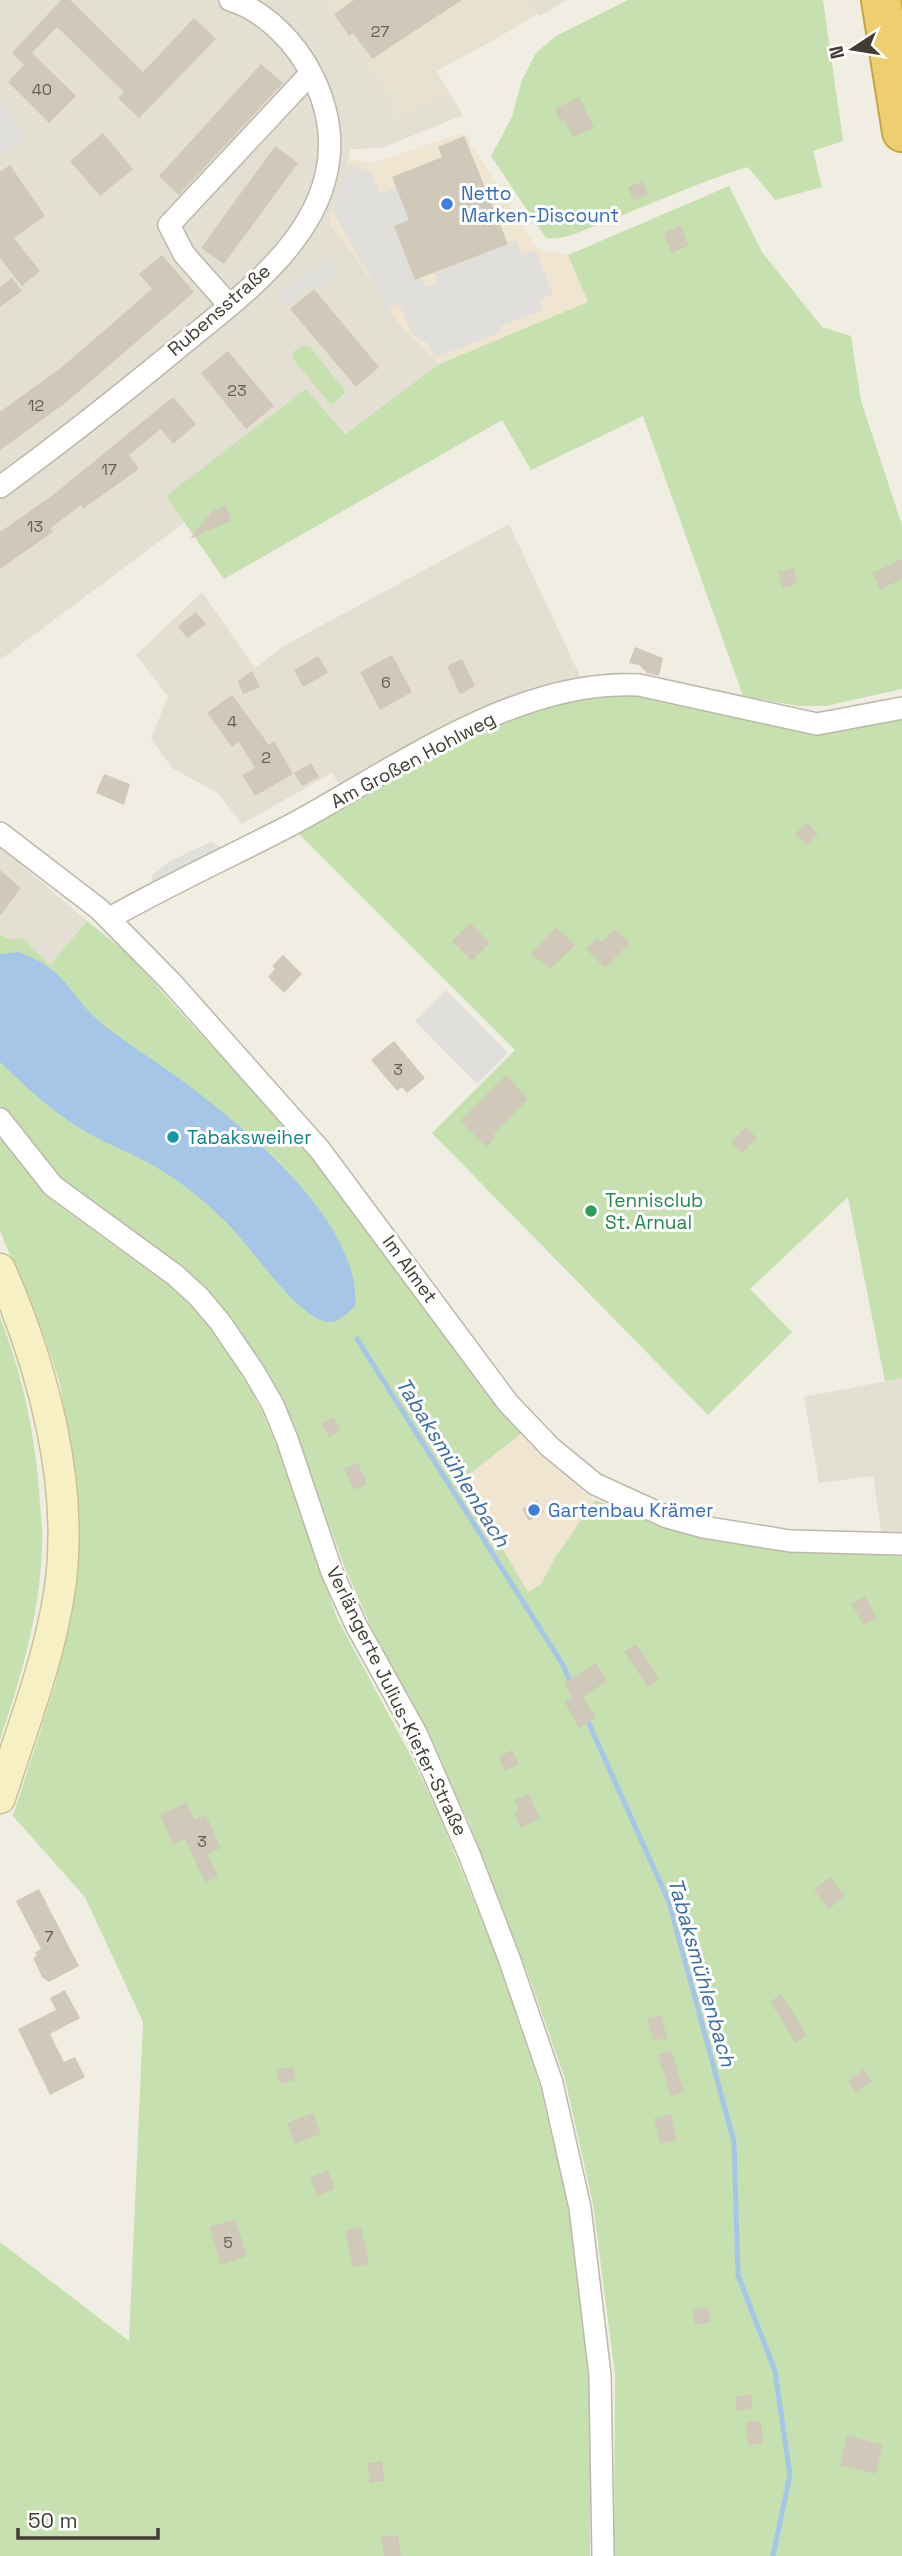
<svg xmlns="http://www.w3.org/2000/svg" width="902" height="2556" viewBox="0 0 902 2556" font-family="'Space Grotesk',sans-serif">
	<rect width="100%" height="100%" fill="#f0ede3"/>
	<!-- residential -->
	<path fill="#e3dfd2" d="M0 0H566L540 16 538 13 499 37 436 71 463 115 382 148 350 149 343 184 328 223 347 245 400 325 439 364 344 434 306 390 167 496 185 522 0 660Z
		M509 524 585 687 346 794 332 773 242 824 218 793 172 768 151 739 168 696 136 655 202 592 255 668 282 647Z
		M0 847 87 921 50 965 22 938 10 939 0 935Z
		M902 1378V1535L882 1536 873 1476 819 1483 804 1397Z"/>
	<!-- commercial -->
	<path fill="#f0e5d0" d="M461 133 466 135 537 249 568 255 588 302 439 364 400 325 347 245 328 223 343 184 349 159 373 163Z
		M522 1433 582 1486 581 1490 595 1500 556 1556 541 1584 528 1592 462 1480Z"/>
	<!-- education -->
	<path fill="#e7e2cf" d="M335 0H529L538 13 499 37 436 71 450 94 390 122 391 101 366 63 371 59 353 33 349 36 328 5Z"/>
	<!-- green -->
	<path fill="#c6e0b0" d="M628 0H823L843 141 813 151 822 187 775 200 748 167C697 182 649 206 599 224 583 230 564 241 546 238L491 156 512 117 522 80 536 53 556 36Z
		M729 186 762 252 822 327 851 336 861 401 902 525V689L825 706H799L743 696 643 416 531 470 502 420 224 579 166 496 306 389 345 434 439 364 588 302 568 255Z
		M303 345 310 347 346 392 331 405 293 359V352Z
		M611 684 803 722 902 708V1378L885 1381 848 1197 750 1289 792 1332 708 1415 432 1133 515 1050 290 825 467 727Z
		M87 921 128 954 191 1024 310 1151 522 1433 462 1480 528 1592 541 1584 556 1556 595 1500 687 1532 902 1551V2556H614L615 2375 593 2204 565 2079 528 1974 468 1820 409 1697 376 1638 345 1568 286 1407 248 1346 181 1268 61 1179 43 1160 0 1107V935L10 939 22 938 50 965Z
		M0 1136 46 1196 167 1284 191 1304 212 1329 244 1378 263 1413 276 1444 337 1618 413 1760 439 1815 495 1953 540 2086 569 2208 590 2377V2556H0V2242L129 2341 143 2022 85 1897 13 1816 56 1682 77 1578 80 1527 76 1480 60 1384 46 1341 0 1231Z
		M0 1317C24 1379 36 1438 40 1504 41 1518 43 1533 42 1547 40 1613 21 1678 0 1740Z"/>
	<!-- parking -->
	<path fill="#e1dfdb" d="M0 99 25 137 0 155Z
		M348 164 371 171 380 194 396 187 409 220 394 227 415 280 421 278 425 287 437 282 434 273 516 240 522 255 535 250 553 294 539 300 543 310 500 327 501 332 435 358 429 344 413 335 399 304 388 309 333 212Z
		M329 259 340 272 319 288 315 284 288 306 278 294Z
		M211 842 234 854 153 895 152 875 170 861Z
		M446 990 508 1053 477 1084 415 1021Z"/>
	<!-- water -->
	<path fill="#a5c6e7" d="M18 952C69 969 68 997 105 1026 133 1048 164 1066 192 1088 251 1133 362 1225 355 1306 347 1313 339 1323 328 1322 299 1320 249 1244 226 1222 201 1198 176 1177 145 1161 123 1149 99 1141 78 1127 49 1109 24 1085 0 1062V954Z"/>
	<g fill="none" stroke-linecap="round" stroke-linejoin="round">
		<!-- stream -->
		<path stroke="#a5c6e7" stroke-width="5" d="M357 1339 563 1665 572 1686
			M586 1717 669 1902 734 2142 738 2275 775 2371 790 2475 773 2556"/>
	</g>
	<!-- building -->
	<path fill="#d0c9ba" d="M61 0H70L143 72 194 18 216 39 139 118 118 98 124 92 57 27 32 53 76 96 49 123 8 82 24 65 12 53Z
		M354 0H462L372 59 353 33 349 36 334 14Z
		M261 64 283 83 179 195 159 176Z
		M579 97 594 128 572 137 565 120 561 122 554 109Z
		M103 133 133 169 100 196 70 161Z
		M464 136 508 244 415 280 394 226 409 220 392 177 442 157 438 147Z
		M275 146 298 163 224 264 201 248Z
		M10 165 45 216 14 238 40 271 22 286 0 258V172Z
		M643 181 648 195 633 201 628 187Z
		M681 226 689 246 671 253 663 233Z
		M162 255 194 292 68 401 0 450V412L62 367 152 289 139 274Z
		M12 278 22 291 0 307V287Z
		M314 289 379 367 356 387 290 309Z
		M228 351 274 406 246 429 201 373Z
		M173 397 196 424 173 444 161 429 129 455 139 469 83 509 81 505 51 528 53 532 0 569V532L53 495Z
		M226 505 231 521 190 539 212 511Z
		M902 559V579L880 590 872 573Z
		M793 568 797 584 783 588 778 572Z
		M196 612 206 624 187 638 178 626Z
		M635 647 663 658 659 676 647 673 639 665 629 663Z
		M392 655 412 692 380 710 360 672Z
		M318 656 328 673 303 687 294 670Z
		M462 659 475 686 460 694 447 666Z
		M252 671 260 687 243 694 238 681Z
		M232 695 269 745 274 741 293 774 255 796 242 775 255 768 239 742 232 747 207 713Z
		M311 763 319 777 302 786 294 773Z
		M104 774 130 784 124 805 96 793Z
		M807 822 818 834 807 845 795 834Z
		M0 870 21 888 0 916Z
		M470 923 490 943 472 961 452 941Z
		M556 927 575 945 550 969 531 954Z
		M615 929 630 943 605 968 586 949 597 938 601 942Z
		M283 955 302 974 284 993 268 977 275 969 272 966Z
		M394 1041 425 1078 407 1093 402 1087 397 1091 371 1060Z
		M506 1075 528 1099 494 1134 496 1137 486 1147 460 1121Z
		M746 1127 757 1138 742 1153 731 1142Z
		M334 1417 341 1430 329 1437 321 1424Z
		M358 1463 367 1484 353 1490 344 1468Z
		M537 1500 544 1512 529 1521 522 1509Z
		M865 1596 877 1618 864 1625 851 1604Z
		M636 1644 659 1679 648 1687 624 1652Z
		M596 1663 607 1681 583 1697 596 1718 579 1728 564 1701 571 1697 564 1683Z
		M512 1750 519 1764 505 1771 498 1757Z
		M529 1794 540 1819 520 1828 514 1813 519 1811 514 1800Z
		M187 1802 195 1820 206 1815 221 1848 207 1854 218 1877 205 1883 185 1839 173 1844 160 1815Z
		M830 1877 845 1896 829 1909 814 1890Z
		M39 1889 79 1966 49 1982 42 1977 33 1958 37 1956 35 1952 41 1949 16 1901Z
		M65 1990 80 2018 50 2034 64 2062 75 2057 85 2077 50 2095 18 2029 56 2010 50 1998Z
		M781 1994 807 2035 796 2043 770 2002Z
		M661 2015 667 2038 653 2041 647 2019Z
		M671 2050 684 2092 671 2096 658 2055Z
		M293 2066 296 2080 280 2084 276 2070Z
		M864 2069 872 2081 856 2093 848 2081Z
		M313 2113 321 2134 295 2144 287 2123Z
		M671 2114 677 2140 660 2144 654 2118Z
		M328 2170 335 2189 317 2196 310 2177Z
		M235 2219 247 2256 221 2265 209 2227Z
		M361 2227 369 2264 353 2268 345 2231Z
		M708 2307 711 2322 695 2325 692 2310Z
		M751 2394 753 2408 737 2411 735 2397Z
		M761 2421 763 2444 748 2445 746 2422Z
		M847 2435 883 2445 876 2474 840 2465Z
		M382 2461 384 2481 370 2483 367 2463Z
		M398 2535 401 2556H384L381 2537Z"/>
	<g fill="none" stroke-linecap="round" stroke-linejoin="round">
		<!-- street casing -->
		<g stroke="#bdb8aa" stroke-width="24">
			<path id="street" d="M229 305 184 254 169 225 311 73
				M0 487C59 444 116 399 172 353 228 306 309 251 326 175 334 142 328 108 313 77 297 44 266 11 230 0
				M0 833 99 909 171 982 320 1150 508 1403 550 1447 595 1484 667 1517 703 1527 790 1541 902 1544
				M110 918C168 885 229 857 289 826 394 770 516 678 639 685L817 724 902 708
				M0 1119 53 1186 175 1275 199 1297 220 1322 254 1372 273 1405 287 1439 332 1572 356 1625 416 1733 469 1854 509 1958 552 2083 580 2208 600 2375 603 2556"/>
		</g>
		<!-- secondary casing -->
		<g stroke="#cbc197" stroke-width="33">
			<path id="secondary" d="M0 1269C43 1367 76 1488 59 1594 48 1664 21 1731 0 1798"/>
		</g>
		<!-- highway casing -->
		<g stroke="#cba442" stroke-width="42">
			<path id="highway" d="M881 0 902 132"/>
		</g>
		<!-- street -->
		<use href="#street" stroke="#fff" stroke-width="21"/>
		<!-- secondary -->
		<use href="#secondary" stroke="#f8f0c5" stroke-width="30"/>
		<!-- highway -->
		<use href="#highway" stroke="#eecf70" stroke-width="38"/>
	</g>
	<!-- markers -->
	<g fill="#3f7fe0" stroke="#fff" stroke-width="2.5">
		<circle cx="447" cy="204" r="7"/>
		<circle cx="534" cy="1510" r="7"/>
	</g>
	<circle fill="#0f9aa8" stroke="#fff" stroke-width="2.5" cx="173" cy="1137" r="7"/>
	<circle fill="#2e9e5b" stroke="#fff" stroke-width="2.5" cx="591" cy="1211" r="7"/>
	<g text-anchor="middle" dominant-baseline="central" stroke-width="6" stroke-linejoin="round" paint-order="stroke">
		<!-- number labels -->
		<g font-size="16" fill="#656056">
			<text x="380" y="31">27</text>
			<text x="42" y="89">40</text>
			<text x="237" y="390">23</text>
			<text x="36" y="405">12</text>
			<text x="109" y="469">17</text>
			<text x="35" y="526">13</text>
			<text x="386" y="682">6</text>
			<text x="232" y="721">4</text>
			<text x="266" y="757">2</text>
			<text x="398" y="1069">3</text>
			<text x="202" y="1841">3</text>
			<text x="49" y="1936">7</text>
			<text x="228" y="2242">5</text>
		</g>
		<!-- shop labels -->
		<g font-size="19" fill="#366cbe" stroke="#fff" text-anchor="start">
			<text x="461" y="193">Netto<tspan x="461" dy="22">Marken-Discount</tspan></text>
			<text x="548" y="1510">Gartenbau Krämer</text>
		</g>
		<!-- street labels -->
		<g font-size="19" fill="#413d34" stroke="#fff">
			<text transform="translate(219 310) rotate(-41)">Rubensstraße</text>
			<text transform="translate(413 760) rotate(-28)">Am Großen Hohlweg</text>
			<text transform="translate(410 1269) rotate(54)">Im Almet</text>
			<text transform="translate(397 1701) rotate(64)">Verlängerte Julius-Kiefer-Straße</text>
		</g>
		<!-- culture labels -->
		<g font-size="19" fill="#0d838f" stroke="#fff" text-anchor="start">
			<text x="187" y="1137">Tabaksweiher</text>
		</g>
		<!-- leisure labels -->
		<g font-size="19" fill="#27864d" stroke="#fff" text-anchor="start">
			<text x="605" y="1200">Tennisclub<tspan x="605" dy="22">St. Arnual</tspan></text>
		</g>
		<!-- water labels -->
		<g font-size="21" font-style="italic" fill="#3a6ca0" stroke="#fff">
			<text transform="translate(453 1462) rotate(58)">Tabaksmühlenbach</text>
			<text transform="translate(702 1972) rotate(74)">Tabaksmühlenbach</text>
		</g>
	</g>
	<!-- north arrow -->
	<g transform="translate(853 49) rotate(258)" stroke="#ffffff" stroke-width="5" paint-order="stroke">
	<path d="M0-5L12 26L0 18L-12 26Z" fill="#413d34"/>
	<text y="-10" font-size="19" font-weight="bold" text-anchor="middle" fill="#413d34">N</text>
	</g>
	<!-- scale -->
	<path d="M18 2528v10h140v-10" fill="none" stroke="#413d34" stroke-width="3.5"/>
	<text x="28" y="2528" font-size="21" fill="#413d34" stroke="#ffffff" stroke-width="5" paint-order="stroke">50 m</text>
</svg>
